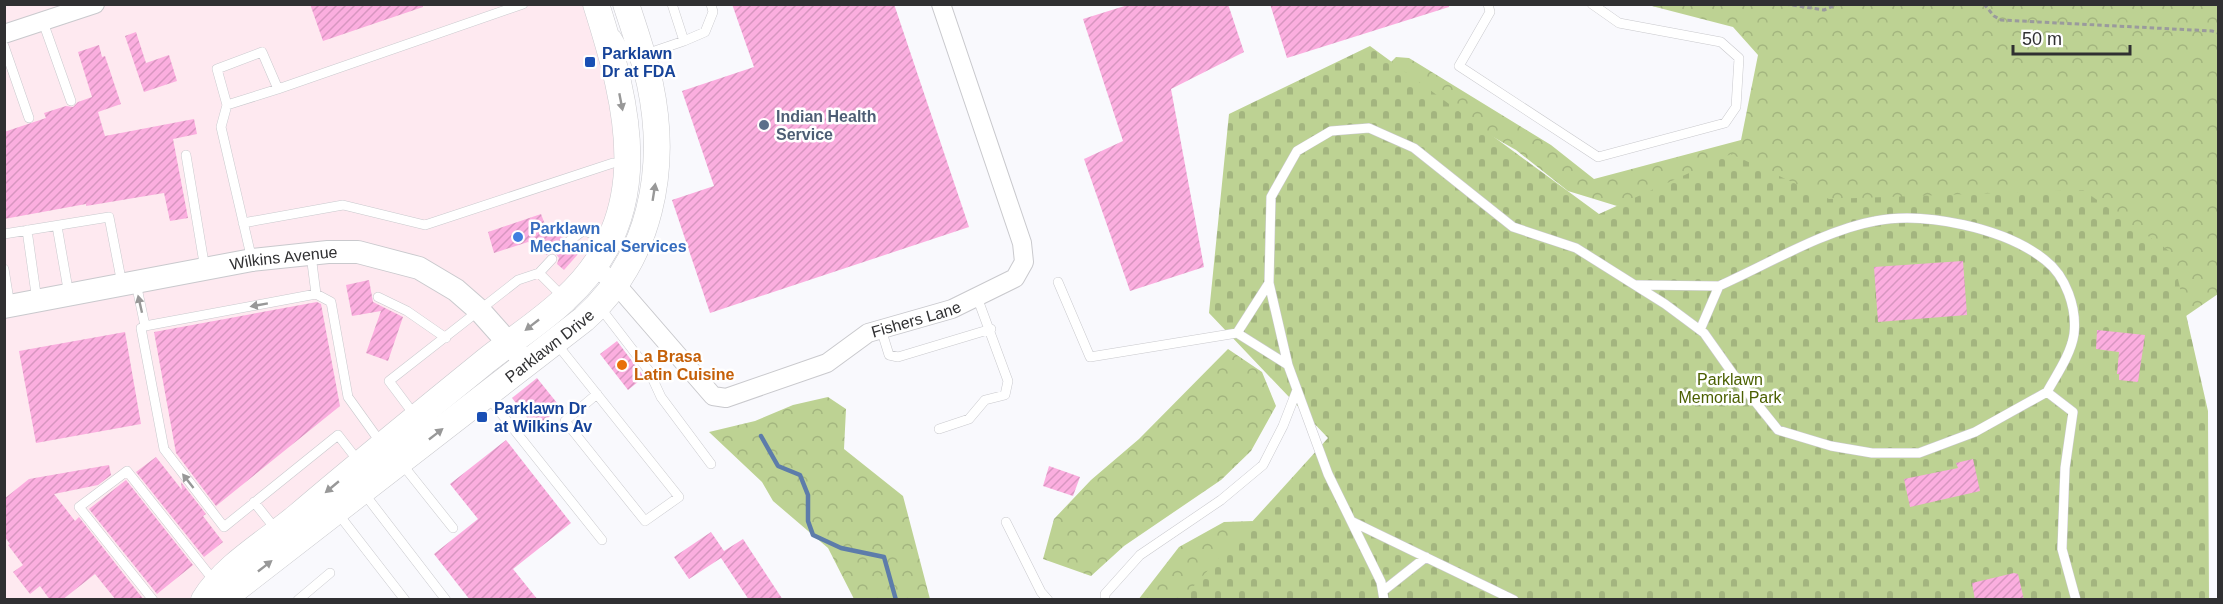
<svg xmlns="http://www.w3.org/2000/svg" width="2223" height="604" viewBox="0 0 2223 604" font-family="Arial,sans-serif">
	<defs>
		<pattern id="forest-crowns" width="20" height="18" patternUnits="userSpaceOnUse" patternTransform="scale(1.5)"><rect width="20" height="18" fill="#bdd293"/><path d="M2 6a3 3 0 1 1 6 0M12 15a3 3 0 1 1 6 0" fill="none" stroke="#a3b57f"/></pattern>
		<pattern id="cemetery-stones" width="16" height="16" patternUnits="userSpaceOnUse" patternTransform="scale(1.5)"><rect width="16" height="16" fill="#bdd293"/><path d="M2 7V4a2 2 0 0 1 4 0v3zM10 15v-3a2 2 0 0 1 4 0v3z" fill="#a3b57f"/></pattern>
		<pattern id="building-hatch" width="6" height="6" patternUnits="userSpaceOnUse" patternTransform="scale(1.5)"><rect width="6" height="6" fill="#fbaedf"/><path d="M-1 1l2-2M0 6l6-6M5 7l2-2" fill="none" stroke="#d796c0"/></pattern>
	</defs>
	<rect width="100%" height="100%" fill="#f9f9fd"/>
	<!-- commercial -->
	<path fill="#fee9f0" d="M4 5H596L629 144 595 267 204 599H5Z"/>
	<!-- forest -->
	<path fill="url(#forest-crowns)" d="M1648 5H2218V294L2154 338 1676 198 1617 206 1568 191 1516 150 1402 85 1387 66 1396 57 1409 58 1551 145 1594 179 1741 140 1758 55 1733 27Z
		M1228 349 1262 372 1276 406 1251 451 1221 480 1124 546 1091 576 1043 559 1054 519 1091 480 1139 439Z
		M828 397 846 409 844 449 903 496 930 599H854L828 548 773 501 762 482 709 432 755 421 793 405Z
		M1253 521 1219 599 1138 600 1179 547 1224 522Z"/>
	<!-- cemetery -->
	<path fill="url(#cemetery-stones)" d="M1370 46 1599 214 1731 154 1829 199 2083 190 2172 253 2208 411 2209 599 1181 600 1328 438 1209 313 1229 114Z"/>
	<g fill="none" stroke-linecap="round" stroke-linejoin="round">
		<!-- stream -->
		<path stroke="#5d7caa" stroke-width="4.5" d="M761 436 778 466 800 475 808 495V521L813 535 841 548 884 557 896 600"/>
	</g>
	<!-- building -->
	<path fill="url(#building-hatch)" d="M310 4H423V7L323 41Z
		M732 4H894L969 227 710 313 672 200 714 186 682 91 754 67Z
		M1131 4H1228L1244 52 1171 89 1204 267 1130 291 1084 159 1123 141 1083 19Z
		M1270 4H1449V7L1287 58Z
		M136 32 146 63 169 55 177 81 144 92 125 36Z
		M99 45 102 57 105 56 121 104 98 112 105 136 194 119 197 134 173 139 188 218 170 221 164 193 86 206V204L4 219V132L46 118 44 113 66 106 73 107 78 102 92 97 78 52Z
		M541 214 544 222 563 238 561 242 563 246 568 249 573 247 579 253 564 270 557 264 559 258 556 254 551 252 547 255 528 242 494 253 488 232Z
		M1963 261 1967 315 1878 322 1874 267Z
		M369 280 373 302 403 317 388 361 366 353 381 311 352 316 346 285Z
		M317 302 321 304 340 406 216 506 176 453 154 332Z
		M2097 330 2145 335 2138 382 2119 380V374H2117L2119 352 2096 349Z
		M125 332 141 424 36 443 19 351Z
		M617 341 644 377 628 390 600 354Z
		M537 378 561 408 535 428 512 398Z
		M506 440 571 523 513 569 538 600H470L434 554 478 519 450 484Z
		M156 457 182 490 181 482 206 514 203 516 223 542 204 557 136 472Z
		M1973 459 1980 491 1910 507 1904 479 1958 468 1956 463Z
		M109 465 111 475 98 485 54 494 75 521 79 517 144 600H116L95 574 62 600H50L40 586 30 594 13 572 23 565 8 545 10 544 4 536V499L29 479Z
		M1049 466 1080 477 1073 496 1043 486Z
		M126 480 193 565 157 594 89 509Z
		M711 532 724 551 743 539 783 600H749L721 558 689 579 674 557Z
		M2014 573 2018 574 2024 600H1975L1972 583Z"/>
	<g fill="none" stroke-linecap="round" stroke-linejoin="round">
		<!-- service casing -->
		<g stroke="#c9c9cd" stroke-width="10">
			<path id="service" d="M1488 4 1490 12 1459 66 1598 157 1725 123 1736 107 1739 58 1721 42 1619 23 1592 4
				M43 22 71 101
				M616 35 623 47 643 55 684 41 672 4
				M684 41 705 32 713 12 711 4
				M4 46 29 118
				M278 89 523 4
				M227 105 278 89 262 52 217 69 227 105 221 127 252 260
				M186 155 205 269
				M243 223 343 205 425 225 613 163
				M57 226 69 295
				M27 230 37 301
				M4 234 109 217 122 284
				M568 242 584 230 606 241
				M311 255 316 294
				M4 269 10 306
				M539 273 552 259
				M1058 282 1090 357 1237 333 1288 365
				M136 283 145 326 141 328 164 449 224 527 338 435 359 462
				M1637 285 1719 286 1700 330
				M1719 286C1766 265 1825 230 1875 221 1924 211 2005 228 2045 260 2066 276 2077 308 2074 334 2071 354 2057 374 2047 392
				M378 297 407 311 446 338
				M599 306 649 371 661 397 711 464
				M145 326 316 294 331 302 348 397 381 443
				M881 329 889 355 898 357 991 329
				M1237 333 1269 283
				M556 343 679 497 645 521 565 421 597 394
				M488 397 602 540
				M416 417 389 381 518 280 539 273 564 298
				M939 429 969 419 985 400 1005 395 1008 381 977 297
				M402 464 453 528
				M363 492 446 600
				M254 502 277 531
				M336 511 405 600
				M1351 521 1514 600
				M1006 522 1041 592 1048 600
				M1383 591 1426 557
				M153 600 79 507 127 471 215 582
				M298 600 330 573
				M1105 600V594L1140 555 1221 500 1263 465 1283 426 1297 390
				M1384 600 1381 582 1328 474 1288 365 1269 283 1271 197 1297 151 1331 131 1369 128 1414 148 1513 227 1576 248 1665 304 1704 333 1733 374 1778 430 1831 446 1872 453H1919L1975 432 2047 392 2073 412 2065 468 2062 549 2076 600"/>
		</g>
		<!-- minor casing -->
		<g stroke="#c9c9cd" stroke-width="20">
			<g id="minor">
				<path d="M4 34 95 4"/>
				<path id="s1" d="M595 267 616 284 713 396 726 398 827 363 868 333 952 309 1015 278 1024 262 1022 243 941 4"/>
			</g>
		</g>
		<!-- tertiary casing -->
		<g stroke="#c9c9cd" stroke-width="24">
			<g id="tertiary">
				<path id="s2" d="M4 307 252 260 328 252H358L419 268 456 290 480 311 520 356"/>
			</g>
		</g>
		<!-- secondary casing -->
		<g stroke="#c9c9cd" stroke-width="27">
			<g id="secondary">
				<path d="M204 600C225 566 267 542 298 516 360 463 423 412 487 360 512 340 541 322 565 299 657 215 629 108 596 4"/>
				<path id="s3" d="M218 600 224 598 584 319C651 259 668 169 650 84 644 57 635 31 626 4"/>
			</g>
		</g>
		<!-- path -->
		<path stroke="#9a9a9d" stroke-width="3" stroke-dasharray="4.5 3" stroke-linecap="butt" d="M1785 4 1824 10 1838 4
			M1984 4 1994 16 2001 20 2212 31 2218 33"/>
		<!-- service -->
		<use href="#service" stroke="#fff" stroke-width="9"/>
		<!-- minor -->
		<use href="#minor" stroke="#fff" stroke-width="18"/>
		<!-- tertiary -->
		<use href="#tertiary" stroke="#fff" stroke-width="22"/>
		<!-- secondary -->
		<use href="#secondary" stroke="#fff" stroke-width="26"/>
	</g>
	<!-- one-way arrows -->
	<defs><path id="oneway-solid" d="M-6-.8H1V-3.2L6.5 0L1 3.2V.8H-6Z" transform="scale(1.5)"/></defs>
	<g fill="#989898">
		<use href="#oneway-solid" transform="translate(621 102) rotate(79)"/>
		<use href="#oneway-solid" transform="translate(654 192) rotate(-81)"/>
		<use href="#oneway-solid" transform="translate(140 304) rotate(-103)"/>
		<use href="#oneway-solid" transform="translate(259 305) rotate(170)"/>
		<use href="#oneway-solid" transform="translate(532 325) rotate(142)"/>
		<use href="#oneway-solid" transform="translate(436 434) rotate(-38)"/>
		<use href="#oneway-solid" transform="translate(188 481) rotate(-128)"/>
		<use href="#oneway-solid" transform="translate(332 487) rotate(140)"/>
		<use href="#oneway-solid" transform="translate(265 566) rotate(-38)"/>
	</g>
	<!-- markers -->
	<g fill="#1a4fb4" stroke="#fff" stroke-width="2">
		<rect x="584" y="56" width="12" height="12" rx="3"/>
		<rect x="476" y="411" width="12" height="12" rx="3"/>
	</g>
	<circle fill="#5c6f8a" stroke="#fff" stroke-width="2" cx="764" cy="125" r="6"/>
	<circle fill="#3f7fe0" stroke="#fff" stroke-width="2" cx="518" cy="237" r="6"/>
	<circle fill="#e8710a" stroke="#fff" stroke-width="2" cx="622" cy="365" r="6"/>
	<g text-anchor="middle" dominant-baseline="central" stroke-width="5" stroke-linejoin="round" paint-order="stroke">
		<!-- transit labels -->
		<g font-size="16" font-weight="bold" fill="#164399" stroke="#fff" text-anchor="start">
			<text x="602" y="53">Parklawn<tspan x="602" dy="18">Dr at FDA</tspan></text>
			<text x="494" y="408">Parklawn Dr<tspan x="494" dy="18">at Wilkins Av</tspan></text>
		</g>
		<!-- service labels -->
		<g font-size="16" font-weight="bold" fill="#4e5e75" stroke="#fff" text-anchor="start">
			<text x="776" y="116">Indian Health<tspan x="776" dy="18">Service</tspan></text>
		</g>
		<!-- shop labels -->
		<g font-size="16" font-weight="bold" fill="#366cbe" stroke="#fff" text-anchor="start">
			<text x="530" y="228">Parklawn<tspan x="530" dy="18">Mechanical Services</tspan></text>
		</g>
		<!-- street labels -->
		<g font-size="16" fill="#303032" stroke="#fff">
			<text stroke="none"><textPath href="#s2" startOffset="284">Wilkins Avenue</textPath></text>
			<text stroke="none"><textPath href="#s1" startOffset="396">Fishers Lane</textPath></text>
			<text stroke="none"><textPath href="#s3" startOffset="418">Parklawn Drive</textPath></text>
		</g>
		<!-- food labels -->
		<g font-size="16" font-weight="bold" fill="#c56008" stroke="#fff" text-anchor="start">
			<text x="634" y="356">La Brasa<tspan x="634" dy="18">Latin Cuisine</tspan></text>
		</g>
		<!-- park labels -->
		<g font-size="16" fill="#4b6002" stroke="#fff">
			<text x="1730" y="379">Parklawn<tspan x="1730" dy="18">Memorial Park</tspan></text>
		</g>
	</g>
	<!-- border -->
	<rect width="2223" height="604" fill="none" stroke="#303032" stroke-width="12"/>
	<!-- scale -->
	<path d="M2013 45v9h117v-9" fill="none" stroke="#303032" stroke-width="3"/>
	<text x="2022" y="45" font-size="18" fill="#303032" stroke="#ffffff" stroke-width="4.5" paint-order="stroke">50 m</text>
</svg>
